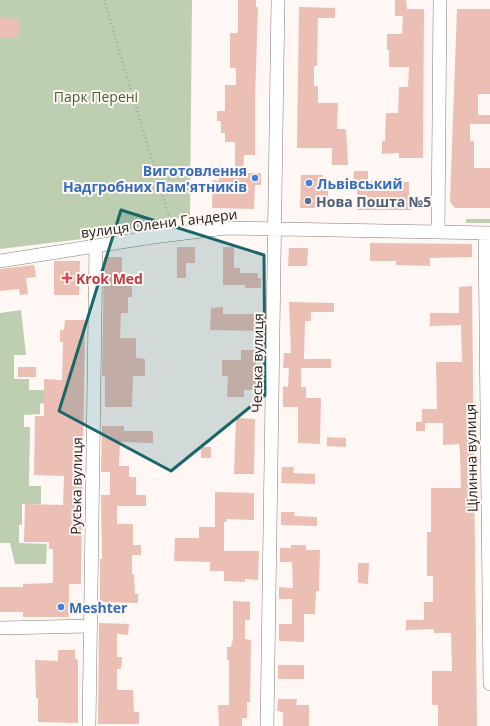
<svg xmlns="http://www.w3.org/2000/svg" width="490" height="726" viewBox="0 0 490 726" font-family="'Open Sans',sans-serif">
	<rect width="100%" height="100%" fill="#fff7f4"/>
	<!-- green -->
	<path fill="#bdcfb0" d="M0 0H192L190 216 82 239 0 249Z
		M466 219H490V223H466Z
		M21 310 26 355H14V379H29V390H44V403L40 404V414L24 415V427H30L29 486H41V504H22V525H19V543L47 544 46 564H15L10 543H0V313Z"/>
	<!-- building -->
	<path fill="#ebbfb4" d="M238 0H256V7H258L255 100V155H244L243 173H261V185H255L254 209 212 208 213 180 219 181V171H235V142H225V133H221V121H217V111H225V85H236V68H230V33H237L238 31Z
		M395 0H406L407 9H424L423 158H399V153L382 154V141H385L386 113H398L399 87H408L409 67H389V50H387V34H402L403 16H395Z
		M299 7 335 8V18H318L317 66H314V86H318V103H338L337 129H346L348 165H332V148H297Z
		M457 9H490V94H478V115H490V124H470V141H474V168H490V208H455L450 202Z
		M0 18 20 19 18 38 0 37Z
		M354 171H368V181L409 182V197H412V210H357V184H353Z
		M301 175H323V186H328V198H323L322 208H300Z
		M370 243 472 244V257L430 258V266L396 265V261H370Z
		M177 247H195V263H186V278H177Z
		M223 247H234V268H240V273H258V278H261V288H245V285H223Z
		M289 248H308L307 266H288Z
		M104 257H122V286H132V297H128V313H121L120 338H136V358L145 359V376H133L132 407H105V376H102Z
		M54 261H80L79 295H54Z
		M34 265 36 277 26 278 28 294 20 295 19 289 0 291V269Z
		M472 286 477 726H438V705H432V671H452L451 633H434V629L406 630V620H424V602H433V576H427V532H431V488H461L460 452 459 444 443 445V423H425V431H416V422H422V409H437L436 362H462L461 325 430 326V313H459V287Z
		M289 302 334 303V312H311V321H305L304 359H331V368H301V387H306V398H321L320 444 298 443V407H283V386L288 387 289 368H283L284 353H291Z
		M223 307V314H256V331L210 330 211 308Z
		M65 320H85L81 584H69V617H23V612H0V587H23V584L53 583V549H49V542H24L25 504 63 505 64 476 34 475 35 416H44V379L62 380 63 342H60V330H64Z
		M241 350H256V390H244V397H227L228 376H222V360H241Z
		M18 367H36V377H18Z
		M236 418 255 419 254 474H234Z
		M102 426H124V431H153V443L120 442 119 466H129V477H136V495H146V506H117V524H133V545H141V555H132V574H134L135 594H138V603L100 602V559H102L101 495H110V472H101Z
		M327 437 346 438V447L327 446Z
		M201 447H211V458H201Z
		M282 467H294L293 473 315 474V484L281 483Z
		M215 492 254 493V520L226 519 227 522H224V551H259L258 580 245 579V582L224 581V571H210V562L174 561 175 538H199V527H215Z
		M281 512H295L294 516 317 517V526L281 525Z
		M291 545H306V550H320L319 591H316L315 614H304V642L279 641V624H292V599H279V587L293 588 292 562H280V548H291Z
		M358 563H369L368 584 358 583Z
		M233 601 250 602V620H245V639L251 640 250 702H247V718H242V726H219L218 705H229V660H227V647H231L233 639Z
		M99 623 129 624 128 635 117 634V657H122L121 669H117V690H133L134 712H139V724H98Z
		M58 650H75V659L78 660V723L38 722V698H36L35 660 58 661Z
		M278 665H304V679H278Z
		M278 699H297L296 705H309V726H283V712L277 711Z"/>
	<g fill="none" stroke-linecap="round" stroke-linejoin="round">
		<!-- minor casing -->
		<g stroke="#867b77" stroke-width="14">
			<path id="minor" d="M438 232 440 0
				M485 233 490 684
				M0 261 153 237 226 228 490 233
				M0 628 90 626
				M89 726 96 246
				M267 726 278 0"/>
		</g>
		<!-- path -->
		<path stroke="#a49e9b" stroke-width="2" stroke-dasharray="1 3" stroke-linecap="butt" d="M104 0 171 223"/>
		<!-- minor -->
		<use href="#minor" stroke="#fff" stroke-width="13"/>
	</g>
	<!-- marked area -->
	<path fill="#196768" fill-opacity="0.2" stroke="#196768" stroke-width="3" stroke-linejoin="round" d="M121 210 264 255 265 395 171 471 59 411Z"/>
	<!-- markers -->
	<g fill="#3f7fe0" stroke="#fff7f4" stroke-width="1.5">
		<circle cx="255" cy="178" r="4"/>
		<circle cx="309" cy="183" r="4"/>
		<circle cx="61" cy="607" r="4"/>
	</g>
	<circle fill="#5c6f8a" stroke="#fff7f4" stroke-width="1.5" cx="308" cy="201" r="4"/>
	<path fill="#e0444e" stroke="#fff7f4" stroke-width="1.5" d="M65 272h4v4h4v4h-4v4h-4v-4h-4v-4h4z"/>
	<g text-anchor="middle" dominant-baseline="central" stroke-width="4" stroke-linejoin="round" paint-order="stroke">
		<!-- park labels -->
		<g font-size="14" fill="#45602d" stroke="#fff7f4">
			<text x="96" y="96">Парк Перені</text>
		</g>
		<!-- shop labels -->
		<g font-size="14" font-weight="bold" fill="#366cbe" stroke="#fff7f4" text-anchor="start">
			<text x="247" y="170" text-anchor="end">Виготовлення<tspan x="247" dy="16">Надгробних Пам'ятників</tspan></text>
			<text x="317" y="183">Львівський</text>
			<text x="69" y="607">Meshter</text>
		</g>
		<!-- service labels -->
		<g font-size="14" font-weight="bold" fill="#4e5e75" stroke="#fff7f4" text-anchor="start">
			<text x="316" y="201">Нова Пошта №5</text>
		</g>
		<!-- street labels -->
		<g font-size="14" fill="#24201e" stroke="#fff7f4">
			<text transform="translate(159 223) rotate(-7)">вулиця Олени Гандери</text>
			<text transform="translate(257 363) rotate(-89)">Чеська вулиця</text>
			<text transform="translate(471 458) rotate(-91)">Цілинна вулиця</text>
			<text transform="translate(76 486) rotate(-89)">Руська вулиця</text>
		</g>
		<!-- health labels -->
		<g font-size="14" font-weight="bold" fill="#be3a42" stroke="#fff7f4" text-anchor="start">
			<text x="76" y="278">Krok Med</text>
		</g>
	</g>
</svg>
